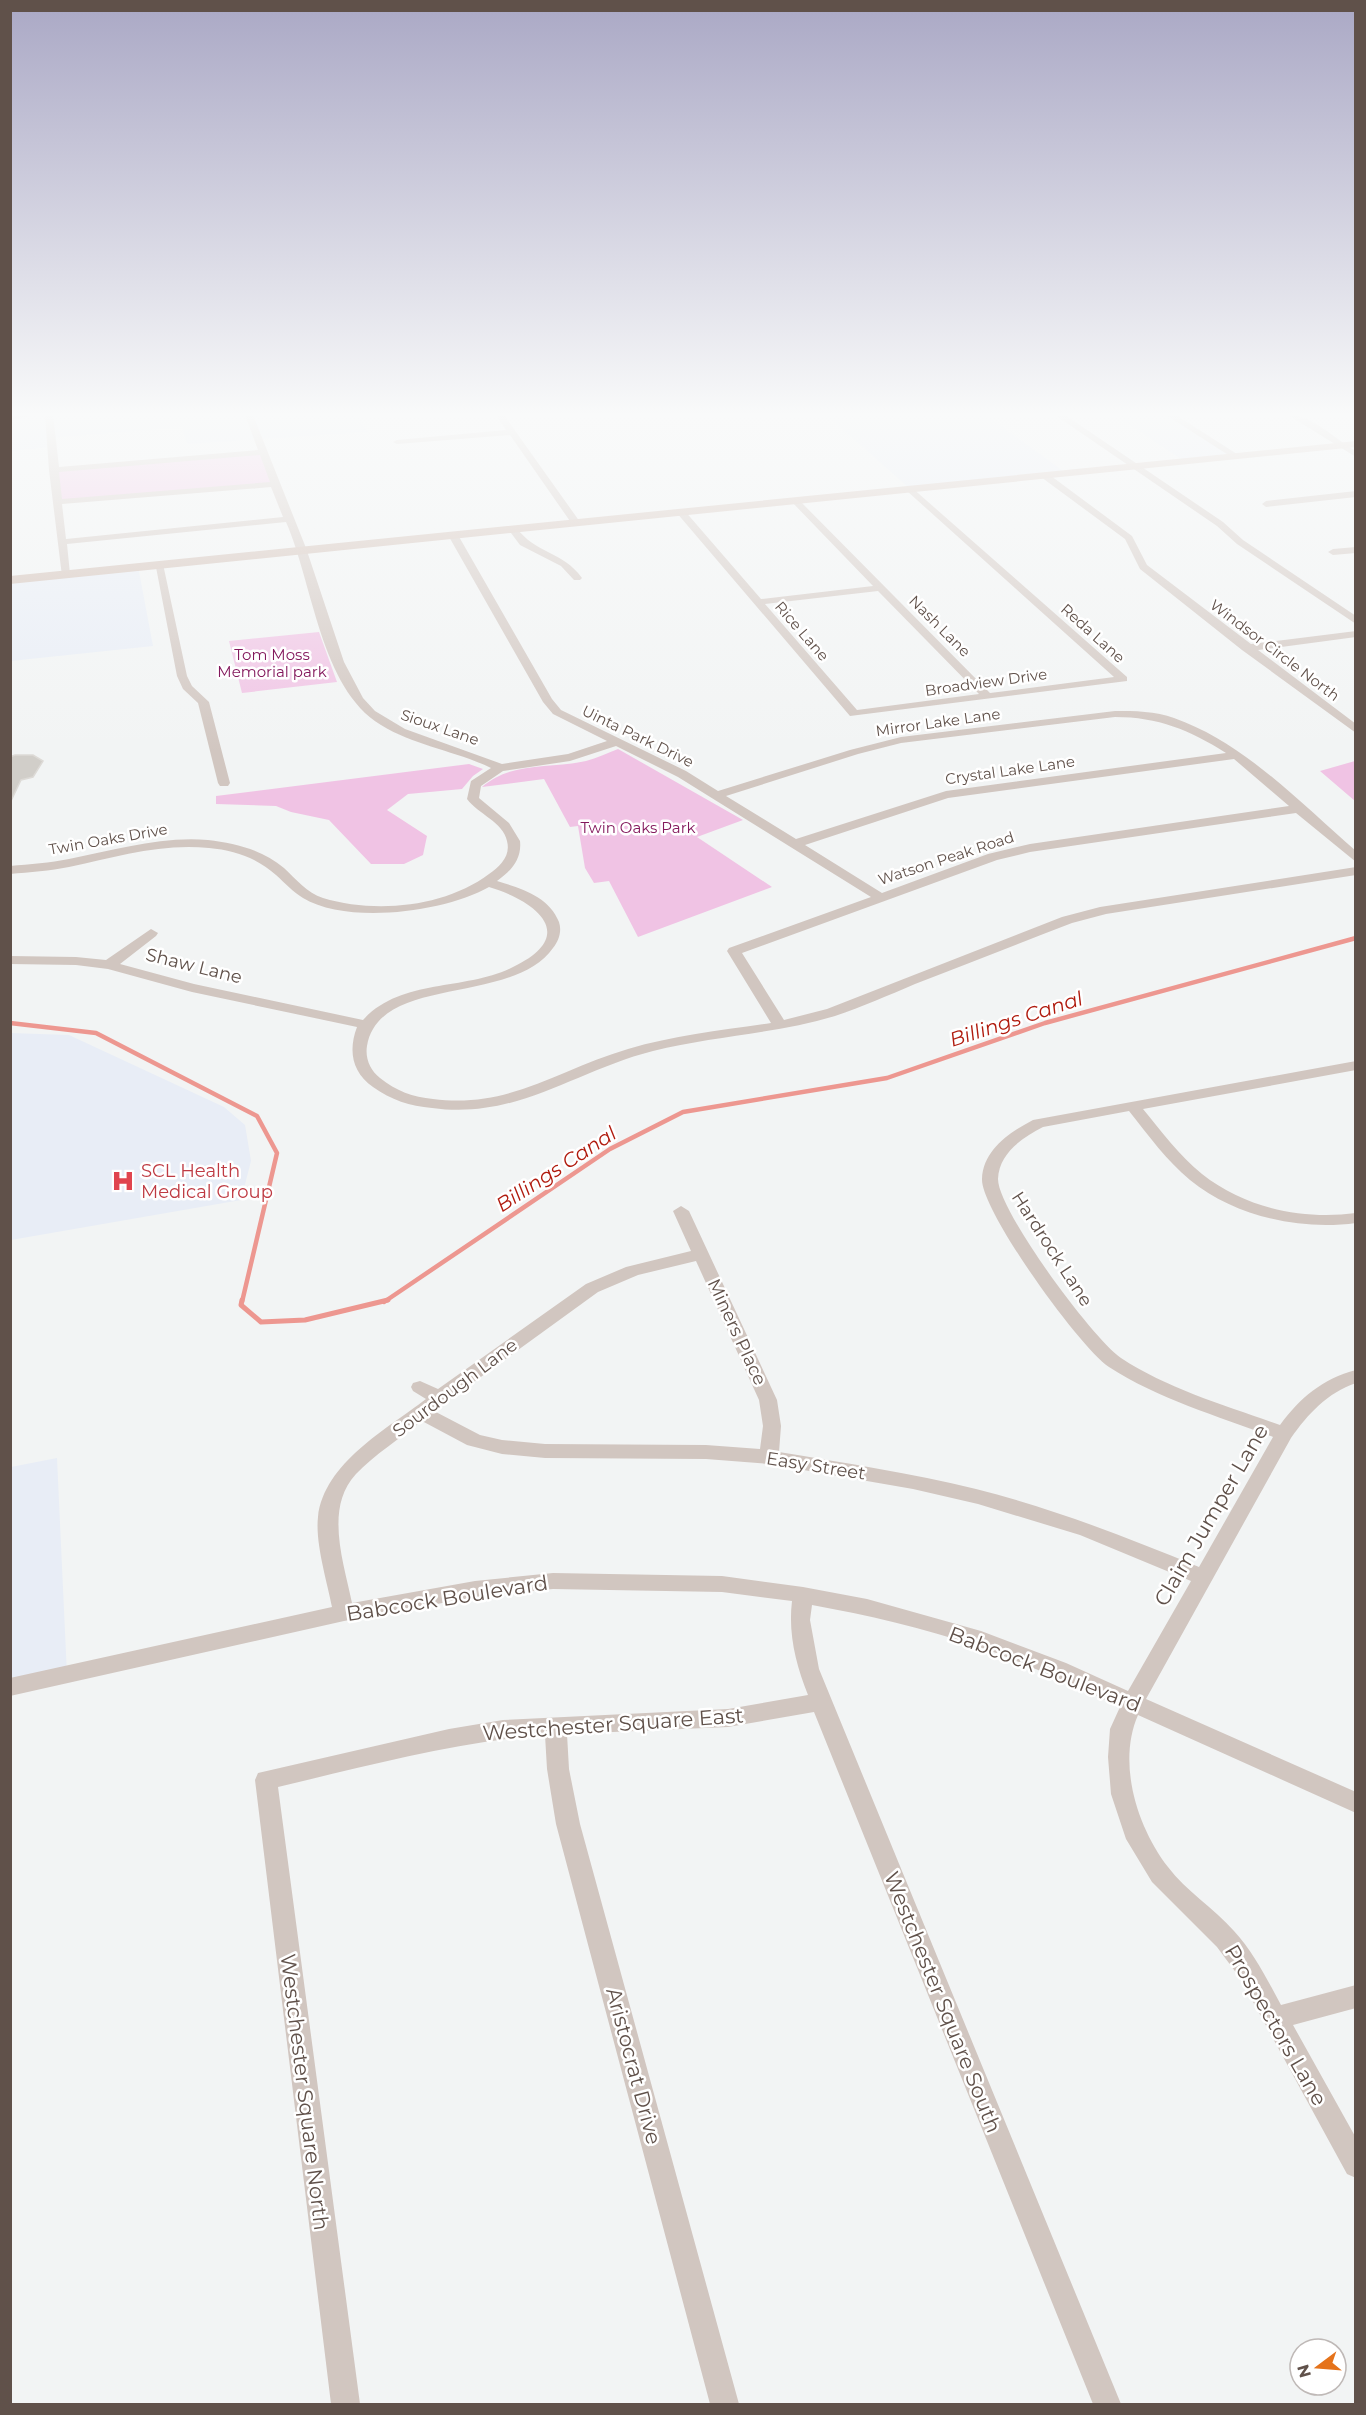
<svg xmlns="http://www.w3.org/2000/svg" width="1366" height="2415" viewBox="0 0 1366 2415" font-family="Montserrat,sans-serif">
	<rect width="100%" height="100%" fill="#f2f4f4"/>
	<!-- commercial -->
	<path fill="#e8edf6" d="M30 415H356L367 432 187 444 182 427 50 438 51 447 11 451V417Z
		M827 415H986L1066 473 910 489Z
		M1115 415H1170L1236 456 1184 461Z
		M138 566 153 646 11 661V579Z
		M10 1033 69 1035 224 1107 245 1125 251 1161 241 1200 11 1240Z
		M57 1458 67 1675 11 1687V1467Z"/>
	<!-- green -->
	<path fill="#f0c3e4" d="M262 453 274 483 61 501 56 470Z
		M319 632 337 682 242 693 229 641Z
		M618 749 743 820 697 837 772 887 638 937 609 881 594 883 585 868 578 826 570 827 544 779 482 787C512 761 550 769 586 761 597 758 607 753 618 749Z
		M1355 761H1356L1355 801 1320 771Z
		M469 764 483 769 473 776 462 789 408 794 387 810 427 836 423 855 404 864H371L329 820 291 812 276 806 216 804V796Z"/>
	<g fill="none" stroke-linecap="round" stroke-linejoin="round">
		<!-- stream-far1 -->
		<path stroke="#ed9790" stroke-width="4.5" d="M10 1023 96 1033 257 1116 277 1153 242 1302
			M384 1302 610 1149 683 1112 887 1078 1045 1023 1356 938"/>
		<!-- stream -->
		<path stroke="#ed9790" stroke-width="5" d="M242 1300 241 1305 261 1322 305 1320 388 1300"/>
	</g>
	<!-- building -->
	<path fill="#d1cec9" stroke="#dddad6" stroke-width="1.5" d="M15 755H33L43 761 33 777 21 780 10 803V757Z"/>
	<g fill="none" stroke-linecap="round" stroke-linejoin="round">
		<!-- minor -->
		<path fill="#d1c6c0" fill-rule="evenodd" d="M45 415H53L59 467 258 450 245 415H253L306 548 344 662 363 698 375 711 405 729 502 764 568 754 607 741 553 714 543 702 448 535 453 532 458 535 552 699 561 710 686 771 718 791 850 750 901 737 1115 711C1134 711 1156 711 1174 718 1245 743 1300 803 1356 851V862L1296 813 1030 852 997 860 742 953 784 1020 827 1009 1062 917 1100 907 1356 867V875L1106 914 1072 923C1020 943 968 964 915 984 889 995 862 1007 835 1016 775 1034 713 1036 653 1051 574 1071 517 1120 432 1108 410 1106 391 1100 373 1087 352 1072 348 1051 357 1027L192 992 108 969 76 965 10 964V956L76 957 106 960 151 929 158 933 156 936 120 964 194 984 363 1020C401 978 466 991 513 967 580 935 536 901 489 887 445 912 348 925 303 898 293 892 285 883 276 875 257 858 234 850 209 848 161 843 116 857 69 867 50 871 30 872 10 874V866C30 864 50 863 69 859 115 850 161 836 208 840 235 843 263 850 284 868 296 879 307 893 323 898 376 914 445 907 489 874 500 866 511 856 507 841 503 822 478 814 467 799L471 781 491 768C456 751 415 746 381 725 320 688 313 583 286 522L67 544 70 574 62 576 49 470ZM260 455 270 482 62 499 59 472ZM271 487 283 517 66 539 62 504ZM1115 717C1158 717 1190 730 1226 753L946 791 796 839 726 796 858 754 901 743ZM616 746 678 777 871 897 729 948 727 951 771 1023C723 1030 675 1035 628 1049 559 1069 510 1109 433 1099 413 1097 396 1091 380 1078 370 1070 365 1058 367 1046 379 974 512 1006 553 948 559 941 562 931 559 922 549 896 520 888 497 881 511 871 522 859 520 841L509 823 479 798 481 786 503 771 570 761ZM1234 759 1289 806 1030 844 988 854 882 893 805 845 948 798Z
			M496 415H504L580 522 578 524H572L510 435 397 444 393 442 397 440 506 430Z
			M1055 415H1065L1223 522 1243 540 1356 616V624L1237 544 1217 526Z
			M1166 415H1176L1240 456 1233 458Z
			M1288 415C1314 415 1335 440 1356 451V457Z
			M1041 473H1047L1132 536 1147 565 1251 644 1356 631V637L1258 650 1356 724V733L1242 650 1140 569 1125 539 1041 477Z
			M910 486 1127 677V681L850 716 676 512 684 510 761 599 873 586 790 500 797 498 990 693 1114 677 907 491 906 489ZM878 591 979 694 857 710 765 604Z
			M1356 491V497L1266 507 1262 504 1266 501Z
			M510 527H516C536 555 562 550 582 578L580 580H574L561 566 520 545 508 529Z
			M1356 547V553L1333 555 1328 552 1333 549Z
			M155 562 163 564 187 676 192 686 209 702 230 783 228 786H220L218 783 198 703 183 689 177 676Z
			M1356 1061V1070L1143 1109C1161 1131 1179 1155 1202 1174 1245 1208 1302 1220 1356 1213V1223C1300 1231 1234 1216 1190 1180 1167 1161 1148 1135 1129 1111L1043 1127C1022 1138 999 1153 998 1179 998 1211 1093 1339 1121 1358 1168 1389 1227 1406 1280 1425 1300 1398 1322 1379 1356 1370V1383C1327 1393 1308 1414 1291 1438L1146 1699 1356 1792V1813L1138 1715C1117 1763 1137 1827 1168 1867 1186 1891 1214 1908 1234 1931 1254 1953 1267 1979 1281 2005L1356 1985V2008L1293 2025 1356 2138V2178L1347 2174 1240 1978 1217 1947 1152 1882 1126 1839 1111 1794 1108 1757 1110 1729 1120 1707C1073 1685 1026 1663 977 1646 923 1628 867 1615 812 1605L810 1620 819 1669 1121 2404H1093L814 1712 728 1727 567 1734 569 1769 580 1824 739 2404H710L556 1824 547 1769 545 1735C455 1742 367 1766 278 1787L360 2404H331L255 1780 258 1773 449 1729 503 1720 728 1709 808 1695C796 1665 788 1634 792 1601L722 1592 553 1589 475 1597 344 1621 10 1696V1678L332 1607C327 1581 315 1543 318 1517 324 1463 387 1429 426 1399L413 1391 411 1387 413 1383 420 1381 438 1389 586 1284 626 1267 691 1251 673 1211 681 1206 689 1211 777 1400 781 1426 779 1452C845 1463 911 1473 976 1489 1052 1508 1126 1537 1199 1567L1273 1437C1218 1416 1158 1399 1109 1367 1080 1348 981 1211 982 1179 983 1150 1010 1132 1033 1120ZM696 1261 759 1400 763 1426 760 1449 706 1445 545 1444 502 1440 480 1435 434 1411 598 1292 638 1275ZM422 1421 467 1445 502 1454 545 1458 706 1459 769 1464 913 1489 978 1504 1080 1535 1191 1581 1128 1691 1066 1663 981 1631 867 1599 803 1587 722 1576 553 1573 475 1581 352 1603C344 1563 324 1508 356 1474 374 1455 402 1437 422 1421Z"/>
		<!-- major -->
		<path fill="#d0bdb3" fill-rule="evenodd" d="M10 415H35L10 420Z
			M1356 441V447L10 584V576Z"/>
	</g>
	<!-- sky -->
	<linearGradient id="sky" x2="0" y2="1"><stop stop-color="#aaa8c5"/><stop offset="0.55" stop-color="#f9fafa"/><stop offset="1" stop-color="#f9fafa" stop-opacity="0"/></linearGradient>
	<rect width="1366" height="753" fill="url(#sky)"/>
	<!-- icons -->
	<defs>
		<g id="hospital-bare" transform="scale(1.8)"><path d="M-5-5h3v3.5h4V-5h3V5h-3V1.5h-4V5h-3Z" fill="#e0444e" stroke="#fff" stroke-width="2.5" paint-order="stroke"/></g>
	</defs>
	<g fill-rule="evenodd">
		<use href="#hospital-bare" x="123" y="1181"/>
	</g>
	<g text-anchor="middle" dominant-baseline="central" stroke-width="5" stroke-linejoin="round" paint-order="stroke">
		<!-- far-street labels -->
		<g font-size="15" fill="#60514a" stroke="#fff">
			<text transform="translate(940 626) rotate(45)">Nash Lane</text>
			<text transform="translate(802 631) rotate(49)">Rice Lane</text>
			<text transform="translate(1093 633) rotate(42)">Reda Lane</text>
			<text transform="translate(1275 650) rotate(37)">Windsor Circle North</text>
			<text transform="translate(986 682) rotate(-8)">Broadview Drive</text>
			<text transform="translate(938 722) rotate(-8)">Mirror Lake Lane</text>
			<text transform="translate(440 727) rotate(19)">Sioux Lane</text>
			<text transform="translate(638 736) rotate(26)">Uinta Park Drive</text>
			<text transform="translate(1010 770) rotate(-8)">Crystal Lake Lane</text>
			<text transform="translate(108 839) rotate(-10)">Twin Oaks Drive</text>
			<text transform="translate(946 858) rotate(-18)">Watson Peak Road</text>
		</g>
		<!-- far-park labels -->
		<g font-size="15" fill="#83185c" stroke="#fff">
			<text x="272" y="654">Tom Moss<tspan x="272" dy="17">Memorial park</tspan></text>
			<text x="638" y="827">Twin Oaks Park</text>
		</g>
		<!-- street labels -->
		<g font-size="18" fill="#60514a" stroke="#fff">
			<text transform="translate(194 966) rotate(14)">Shaw Lane</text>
			<text transform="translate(1052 1249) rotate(57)">Hardrock Lane</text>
			<text transform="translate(737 1332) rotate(65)">Miners Place</text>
			<text transform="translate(455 1388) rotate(-37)">Sourdough Lane</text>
			<text transform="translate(816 1466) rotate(9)">Easy Street</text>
		</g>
		<!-- health labels -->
		<g font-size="18" fill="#be3a42" stroke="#fff" text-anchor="start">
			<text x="141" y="1171">SCL Health<tspan x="141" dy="21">Medical Group</tspan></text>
		</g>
		<!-- water labels -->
		<g font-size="20" font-style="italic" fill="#b01a0d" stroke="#fff">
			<text transform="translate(1016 1019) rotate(-18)">Billings Canal</text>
			<text transform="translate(556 1169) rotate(-33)">Billings Canal</text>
		</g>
		<!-- near-street labels -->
		<g font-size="21" fill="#60514a" stroke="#fff">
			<text transform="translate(1211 1515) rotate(-60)">Claim Jumper Lane</text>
			<text transform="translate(447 1598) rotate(-9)">Babcock Boulevard</text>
			<text transform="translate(1045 1669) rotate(21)">Babcock Boulevard</text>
			<text transform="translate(613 1724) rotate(-4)">Westchester Square East</text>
			<text transform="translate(943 2002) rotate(68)">Westchester Square South</text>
			<text transform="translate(1276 2025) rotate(60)">Prospectors Lane</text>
			<text transform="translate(634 2066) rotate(75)">Aristocrat Drive</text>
			<text transform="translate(305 2092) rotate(83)">Westchester Square North</text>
		</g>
	</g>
	<!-- border -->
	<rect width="1366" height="2415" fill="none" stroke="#60514a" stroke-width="24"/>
	<!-- north arrow -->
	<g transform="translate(1318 2367) rotate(254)"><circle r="28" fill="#ffffff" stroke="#bfb9b7" stroke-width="1.5"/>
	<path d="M0-4.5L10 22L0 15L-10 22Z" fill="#e5731b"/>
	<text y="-9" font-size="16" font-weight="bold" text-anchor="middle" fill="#60514a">N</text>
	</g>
</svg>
